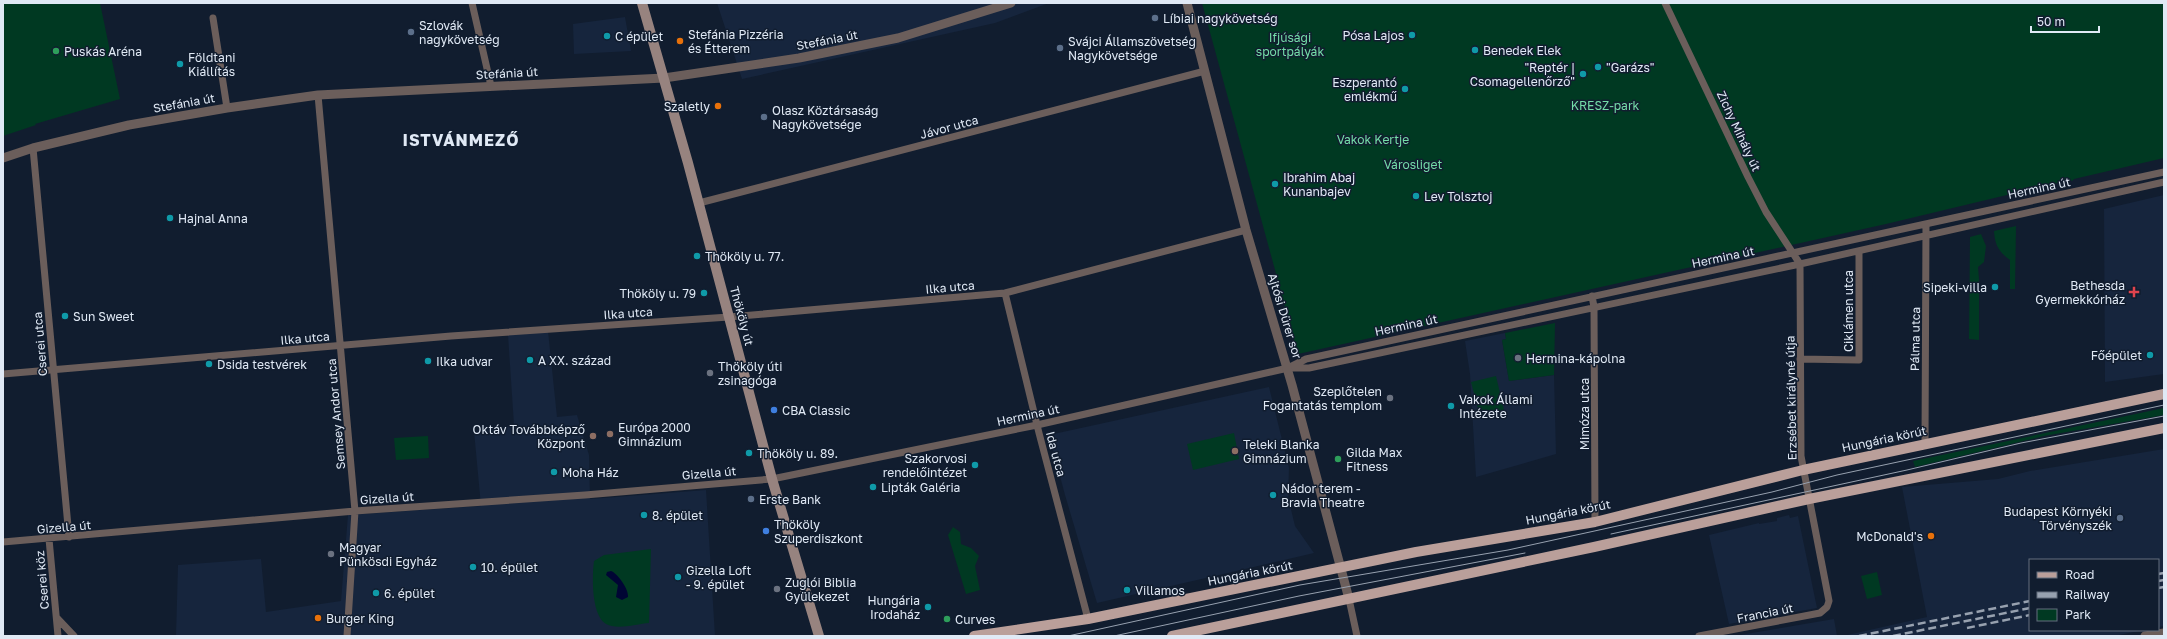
<svg xmlns="http://www.w3.org/2000/svg" width="2167" height="639" viewBox="0 0 2167 639" font-family="'Golos Text',sans-serif">
	<rect width="100%" height="100%" fill="#111d2f"/>
	<!-- built -->
	<path fill="#16253d" d="M717 3H1049L995 23 742 79Z
		M625 17 631 51 574 54 573 24Z
		M2164 195V374L2105 382 2104 209Z
		M548 331 557 417 577 415 589 455 590 499 706 490 715 636H176L178 565 261 559 266 612 341 601 348 515 481 506 474 431 514 425 508 335Z
		M1505 333 1506 339 1502 340 1509 381 1554 375 1556 454 1476 477 1470 374 1465 341Z
		M1269 387 1289 468 1288 497 1295 526 1314 553 1097 603 1065 495 1049 435Z
		M2164 449V626L2158 627V560H2030V630H2144L2114 636H1843L1927 617 1902 487 1998 479 2030 471Z
		M1789 515 1790 518 1798 516 1817 608 1729 624 1709 535 1759 523V524L1777 521V518Z
		M1834 619 1837 636H1734Z"/>
	<!-- green -->
	<path fill="#003922" d="M3 3H100L120 99 35 124 36 125 3 136Z
		M1202 3H2164V158L2074 179 2072 181 2070 180 1886 224 1298 354Z
		M2016 226 2015 289H2010V260C1998 251 1995 245 1994 231Z
		M1981 234 1986 246 1984 262 1978 267 1979 279V340L1969 339 1970 237Z
		M1555 323 1554 375 1509 381 1502 340 1506 339 1505 333Z
		M1496 376 1504 410 1480 416 1471 382Z
		M2164 408V415L2044 436 1915 467 1913 461Z
		M1234 433 1239 459 1193 470 1187 444Z
		M428 436 429 458 396 460 394 438Z
		M953 527 960 532 961 544 971 548 979 556 975 566 980 590 966 594 948 535Z
		M651 549 649 623C637 624 617 630 606 624 591 615 592 576 594 561L604 555Z
		M1877 572 1882 595 1867 599 1861 576Z"/>
	<!-- water -->
	<path fill="#000534" d="M611 571C617 573 629 589 628 597L622 600 616 597 618 585 606 575 607 572Z"/>
	<g fill="none" stroke-linecap="round" stroke-linejoin="round">
		<!-- minor -->
		<path stroke="#6b5e5b" stroke-width="7" d="M472 3 491 86
			M1665 3 1748 177 1766 212 1800 264 1801 456 1829 601 1827 607 1820 613 1699 636
			M213 18 227 108
			M318 95 355 511 347 636
			M33 148 69 537
			M699 203 1205 71
			M1005 293 1039 433 1088 619
			M1592 296 1594 307 1595 522
			M1800 359 1859 360V251
			M1290 367 1306 359 2164 172
			M3 374 451 336 729 317 1005 293 1246 230
			M1925 444 1926 224
			M49 539 58 636
			M3 542 355 511 585 495 772 479 1037 425 1288 368H1309L1800 264 2164 182
			M1349 599 1357 636
			M57 618 74 636"/>
		<!-- tertiary -->
		<path stroke="#6b5e5b" stroke-width="9" d="M1187 3 1246 230 1292 385 1349 599
			M3 158 33 148 129 125 227 108 318 95 664 78 799 58 898 38 1011 3
			M2145 636 2164 633"/>
		<!-- secondary -->
		<path stroke="#97837f" stroke-width="10" d="M642 3 688 163 772 479 819 636"/>
		<!-- primary -->
		<path stroke="#ba9f9a" stroke-width="10" d="M974 636 1088 619 1416 552 1595 522 1803 470 2164 394
			M1172 636 1594 547 1809 499 2164 428"/>
		<!-- tram -->
		<path stroke="#97a1af" stroke-width="1" d="M1611 534 1907 470 2021 443 2164 416
			M1068 636 1300 585 1508 550 1772 492 1837 475 2164 405
			M1114 636 1299 596 1525 553"/>
		<!-- rail -->
		<path stroke="#97a1af" stroke-width="2.5" stroke-dasharray="8 4" stroke-linecap="butt" d="M2158 574 2164 573
			M2158 581 2164 580
			M2158 588 2164 587
			M1967 628 2030 615
			M1859 636 2030 601
			M1893 636 2030 608"/>
	</g>
	<!-- markers -->
	<g fill="#5c6f8a" stroke="#111d2f" stroke-width="1.5">
		<circle cx="1155" cy="18" r="4"/>
		<circle cx="411" cy="32" r="4"/>
		<circle cx="1060" cy="48" r="4"/>
		<circle cx="764" cy="117" r="4"/>
		<circle cx="751" cy="499" r="4"/>
		<circle cx="2120" cy="518" r="4"/>
	</g>
	<g fill="#0f9aa8" stroke="#111d2f" stroke-width="1.5">
		<circle cx="1412" cy="35" r="4"/>
		<circle cx="607" cy="36" r="4"/>
		<circle cx="1475" cy="50" r="4"/>
		<circle cx="180" cy="64" r="4"/>
		<circle cx="1598" cy="67" r="4"/>
		<circle cx="1583" cy="74" r="4"/>
		<circle cx="1405" cy="89" r="4"/>
		<circle cx="1275" cy="184" r="4"/>
		<circle cx="1416" cy="196" r="4"/>
		<circle cx="170" cy="218" r="4"/>
		<circle cx="697" cy="256" r="4"/>
		<circle cx="1995" cy="287" r="4"/>
		<circle cx="704" cy="293" r="4"/>
		<circle cx="65" cy="316" r="4"/>
		<circle cx="2150" cy="355" r="4"/>
		<circle cx="530" cy="360" r="4"/>
		<circle cx="428" cy="361" r="4"/>
		<circle cx="209" cy="364" r="4"/>
		<circle cx="1451" cy="406" r="4"/>
		<circle cx="749" cy="453" r="4"/>
		<circle cx="975" cy="465" r="4"/>
		<circle cx="554" cy="472" r="4"/>
		<circle cx="873" cy="487" r="4"/>
		<circle cx="1273" cy="495" r="4"/>
		<circle cx="644" cy="515" r="4"/>
		<circle cx="473" cy="567" r="4"/>
		<circle cx="678" cy="577" r="4"/>
		<circle cx="1127" cy="590" r="4"/>
		<circle cx="376" cy="593" r="4"/>
		<circle cx="928" cy="607" r="4"/>
	</g>
	<g fill="#e8710a" stroke="#111d2f" stroke-width="1.5">
		<circle cx="680" cy="41" r="4"/>
		<circle cx="718" cy="106" r="4"/>
		<circle cx="1931" cy="536" r="4"/>
		<circle cx="318" cy="618" r="4"/>
	</g>
	<g fill="#2e9e5b" stroke="#111d2f" stroke-width="1.5">
		<circle cx="56" cy="51" r="4"/>
		<circle cx="1338" cy="459" r="4"/>
		<circle cx="947" cy="619" r="4"/>
	</g>
	<path fill="#e0444e" stroke="#111d2f" stroke-width="1.5" d="M2132 286h4v4h4v4h-4v4h-4v-4h-4v-4h4z"/>
	<g fill="#6b7280" stroke="#111d2f" stroke-width="1.5">
		<circle cx="1518" cy="358" r="4"/>
		<circle cx="710" cy="373" r="4"/>
		<circle cx="1390" cy="398" r="4"/>
		<circle cx="331" cy="554" r="4"/>
		<circle cx="777" cy="589" r="4"/>
	</g>
	<g fill="#3f7fe0" stroke="#111d2f" stroke-width="1.5">
		<circle cx="774" cy="410" r="4"/>
		<circle cx="766" cy="531" r="4"/>
	</g>
	<g fill="#8d6e63" stroke="#111d2f" stroke-width="1.5">
		<circle cx="610" cy="434" r="4"/>
		<circle cx="593" cy="436" r="4"/>
		<circle cx="1235" cy="451" r="4"/>
	</g>
	<g text-anchor="middle" dominant-baseline="central" stroke-width="3" stroke-linejoin="round" paint-order="stroke">
		<!-- poi labels -->
		<g font-size="12" fill="#e0e9f5" stroke="#111d2f" text-anchor="start">
			<text x="1163" y="18">Líbiai nagykövetség</text>
			<text x="419" y="25">Szlovák<tspan x="419" dy="14">nagykövetség</tspan></text>
			<text x="688" y="34">Stefánia Pizzéria<tspan x="688" dy="14">és Étterem</tspan></text>
			<text x="1404" y="35" text-anchor="end">Pósa Lajos</text>
			<text x="615" y="36">C épület</text>
			<text x="1068" y="41">Svájci Államszövetség<tspan x="1068" dy="14">Nagykövetsége</tspan></text>
			<text x="1483" y="50">Benedek Elek</text>
			<text x="64" y="51">Puskás Aréna</text>
			<text x="188" y="57">Földtani<tspan x="188" dy="14">Kiállítás</tspan></text>
			<text x="1575" y="67" text-anchor="end">"Reptér |<tspan x="1575" dy="14">Csomagellenőrző"</tspan></text>
			<text x="1606" y="67">"Garázs"</text>
			<text x="1397" y="82" text-anchor="end">Eszperantó<tspan x="1397" dy="14">emlékmű</tspan></text>
			<text x="710" y="106" text-anchor="end">Szaletly</text>
			<text x="772" y="110">Olasz Köztársaság<tspan x="772" dy="14">Nagykövetsége</tspan></text>
			<text x="1283" y="177">Ibrahim Abaj<tspan x="1283" dy="14">Kunanbajev</tspan></text>
			<text x="1424" y="196">Lev Tolsztoj</text>
			<text x="178" y="218">Hajnal Anna</text>
			<text x="705" y="256">Thököly u. 77.</text>
			<text x="2125" y="285" text-anchor="end">Bethesda<tspan x="2125" dy="14">Gyermekkórház</tspan></text>
			<text x="1987" y="287" text-anchor="end">Sipeki-villa</text>
			<text x="696" y="293" text-anchor="end">Thököly u. 79</text>
			<text x="73" y="316">Sun Sweet</text>
			<text x="2142" y="355" text-anchor="end">Főépület</text>
			<text x="1526" y="358">Hermina-kápolna</text>
			<text x="538" y="360">A XX. század</text>
			<text x="436" y="361">Ilka udvar</text>
			<text x="217" y="364">Dsida testvérek</text>
			<text x="718" y="366">Thököly úti<tspan x="718" dy="14">zsinagóga</tspan></text>
			<text x="1382" y="391" text-anchor="end">Szeplőtelen<tspan x="1382" dy="14">Fogantatás templom</tspan></text>
			<text x="1459" y="399">Vakok Állami<tspan x="1459" dy="14">Intézete</tspan></text>
			<text x="782" y="410">CBA Classic</text>
			<text x="618" y="427">Európa 2000<tspan x="618" dy="14">Gimnázium</tspan></text>
			<text x="585" y="429" text-anchor="end">Oktáv Továbbképző<tspan x="585" dy="14">Központ</tspan></text>
			<text x="1243" y="444">Teleki Blanka<tspan x="1243" dy="14">Gimnázium</tspan></text>
			<text x="1346" y="452">Gilda Max<tspan x="1346" dy="14">Fitness</tspan></text>
			<text x="757" y="453">Thököly u. 89.</text>
			<text x="967" y="458" text-anchor="end">Szakorvosi<tspan x="967" dy="14">rendelőintézet</tspan></text>
			<text x="562" y="472">Moha Ház</text>
			<text x="881" y="487">Lipták Galéria</text>
			<text x="1281" y="488">Nádor terem -<tspan x="1281" dy="14">Bravia Theatre</tspan></text>
			<text x="759" y="499">Erste Bank</text>
			<text x="2112" y="511" text-anchor="end">Budapest Környéki<tspan x="2112" dy="14">Törvényszék</tspan></text>
			<text x="652" y="515">8. épület</text>
			<text x="774" y="524">Thököly<tspan x="774" dy="14">Szuperdiszkont</tspan></text>
			<text x="1923" y="536" text-anchor="end">McDonald's</text>
			<text x="339" y="547">Magyar<tspan x="339" dy="14">Pünkösdi Egyház</tspan></text>
			<text x="481" y="567">10. épület</text>
			<text x="686" y="570">Gizella Loft<tspan x="686" dy="14">- 9. épület</tspan></text>
			<text x="785" y="582">Zuglói Biblia<tspan x="785" dy="14">Gyülekezet</tspan></text>
			<text x="1135" y="590">Villamos</text>
			<text x="384" y="593">6. épület</text>
			<text x="920" y="600" text-anchor="end">Hungária<tspan x="920" dy="14">Irodaház</tspan></text>
			<text x="326" y="618">Burger King</text>
			<text x="955" y="619">Curves</text>
		</g>
		<!-- park labels -->
		<g font-size="12" fill="#74dda8" stroke="#111d2f">
			<text x="1290" y="37">Ifjúsági<tspan x="1290" dy="14">sportpályák</tspan></text>
			<text x="1605" y="105">KRESZ-park</text>
			<text x="1373" y="139">Vakok Kertje</text>
			<text x="1413" y="164">Városliget</text>
		</g>
		<!-- street labels -->
		<g font-size="12" fill="#e0e9f5" stroke="#111d2f">
			<text transform="translate(827 40) rotate(-11)">Stefánia út</text>
			<text transform="translate(507 73) rotate(-3)">Stefánia út</text>
			<text transform="translate(184 103) rotate(-10)">Stefánia út</text>
			<text transform="translate(949 127) rotate(-15)">Jávor utca</text>
			<text transform="translate(1739 131) rotate(65)">Zichy Mihály út</text>
			<text transform="translate(2039 188) rotate(-12)">Hermina út</text>
			<text transform="translate(1723 257) rotate(-12)">Hermina út</text>
			<text transform="translate(950 287) rotate(-5)">Ilka utca</text>
			<text transform="translate(1848 311) rotate(-90)">Ciklámen utca</text>
			<text transform="translate(628 313) rotate(-4)">Ilka utca</text>
			<text transform="translate(742 316) rotate(75)">Thököly út</text>
			<text transform="translate(1285 316) rotate(73)">Ajtósi Dürer sor</text>
			<text transform="translate(1406 325) rotate(-12)">Hermina út</text>
			<text transform="translate(305 338) rotate(-5)">Ilka utca</text>
			<text transform="translate(1915 339) rotate(-89)">Pálma utca</text>
			<text transform="translate(40 344) rotate(-95)">Cserei utca</text>
			<text transform="translate(1791 398) rotate(-91)">Erzsébet királyné útja</text>
			<text transform="translate(336 414) rotate(-95)">Semsey Andor utca</text>
			<text transform="translate(1584 414) rotate(-90)">Mimóza utca</text>
			<text transform="translate(1028 415) rotate(-12)">Hermina út</text>
			<text transform="translate(1884 439) rotate(-12)">Hungária körút</text>
			<text transform="translate(1056 454) rotate(75)">Ida utca</text>
			<text transform="translate(709 473) rotate(-5)">Gizella út</text>
			<text transform="translate(387 498) rotate(-4)">Gizella út</text>
			<text transform="translate(1568 512) rotate(-11)">Hungária körút</text>
			<text transform="translate(64 527) rotate(-5)">Gizella út</text>
			<text transform="translate(1250 573) rotate(-11)">Hungária körút</text>
			<text transform="translate(42 580) rotate(-95)">Cserei köz</text>
			<text transform="translate(1765 613) rotate(-11)">Francia út</text>
		</g>
		<!-- district labels -->
		<g font-size="16" font-weight="bold" letter-spacing="1" fill="#e0e9f5" stroke="#111d2f">
			<text x="461" y="140">ISTVÁNMEZŐ</text>
		</g>
	</g>
	<!-- border -->
	<rect width="2167" height="639" fill="none" stroke="#e0e9f5" stroke-width="8"/>
	<!-- legend -->
	<rect x="2029" y="559" width="130" height="72" fill="#111d2f" stroke="#646f7e"/>
	<rect x="2037" y="572" width="20" height="6" fill="#ba9f9a" stroke="#646f7e"/>
	<text x="2065" y="579" font-size="12" fill="#e0e9f5">Road</text>
	<rect x="2037" y="592" width="20" height="6" fill="#97a1af" stroke="#646f7e"/>
	<text x="2065" y="599" font-size="12" fill="#e0e9f5">Railway</text>
	<rect x="2037" y="609" width="20" height="12" fill="#003922" stroke="#646f7e"/>
	<text x="2065" y="619" font-size="12" fill="#e0e9f5">Park</text>
	<!-- scale -->
	<path d="M2031 26v6h68v-6" fill="none" stroke="#e0e9f5" stroke-width="2"/>
	<text x="2037" y="26" font-size="12" fill="#e0e9f5" stroke="#111d2f" stroke-width="3" paint-order="stroke">50 m</text>
</svg>
